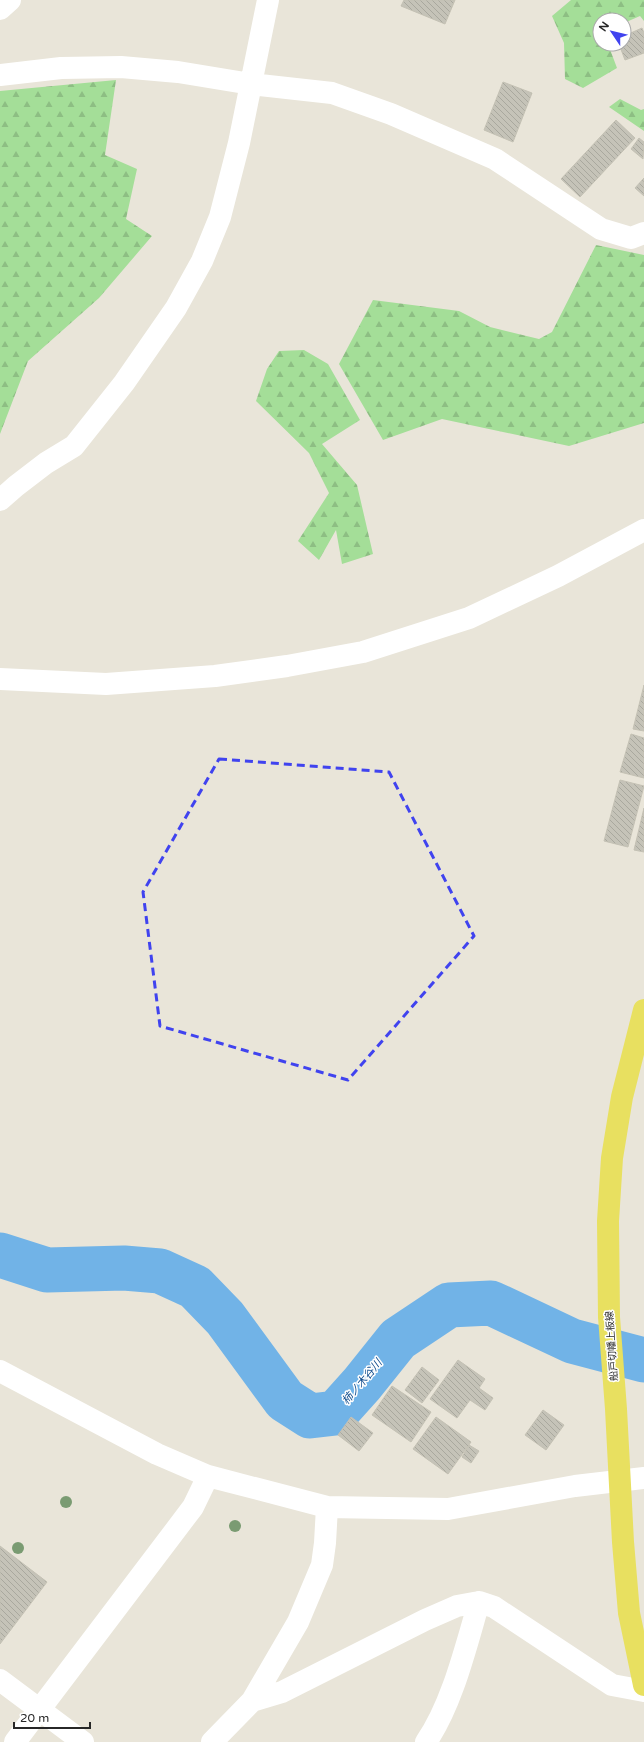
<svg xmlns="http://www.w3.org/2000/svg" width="644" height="1742" viewBox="0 0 644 1742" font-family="'Varela Round','Noto Sans JP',sans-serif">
	<defs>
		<pattern id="forest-firs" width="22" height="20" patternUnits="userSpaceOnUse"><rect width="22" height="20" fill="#a4de98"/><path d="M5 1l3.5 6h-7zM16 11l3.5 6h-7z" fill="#8dbe83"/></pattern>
		<pattern id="building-back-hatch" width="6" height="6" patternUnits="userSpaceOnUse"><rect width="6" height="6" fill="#c5c3b8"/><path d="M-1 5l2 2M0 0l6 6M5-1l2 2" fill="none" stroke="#a9a89e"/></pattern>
	</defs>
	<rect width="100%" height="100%" fill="#e9e5d9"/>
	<!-- forest -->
	<path fill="url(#forest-firs)" d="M571 0H644V21L640 16 624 23V20H600V44H608L617 68 583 88 565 79 564 43 552 16Z
		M116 80 105 155 137 169 126 219 152 236 99 298 28 361 0 434V91Z
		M620 99 641 110 644 109V131L609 107Z
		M596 245 644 255V423L569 446 442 419 383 440 339 364 373 300 459 311 490 327 539 339 552 332Z
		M304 350 328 364 360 420 322 444 357 485 373 554 342 564 336 530 319 560 298 541 329 493 309 453 256 401 267 369 279 351Z"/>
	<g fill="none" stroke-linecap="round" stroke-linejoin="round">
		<!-- river -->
		<path stroke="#71b3e7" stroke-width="45" d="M0 1255 47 1270 124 1268 160 1271 195 1287 225 1318 285 1400 310 1416 336 1413 362 1384 398 1339 449 1305 491 1303 572 1341 644 1360"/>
	</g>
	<!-- building -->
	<path fill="url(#building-back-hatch)" stroke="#c4c1b4" d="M404 0H455L445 24 401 6Z
		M642 28 644 33V53L625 60 619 44H624V36Z
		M503 82 532 93 513 142 484 130Z
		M616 120 635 138 580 197 561 179Z
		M639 138 644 142 643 159 631 149Z
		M644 178V196L635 188Z
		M644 685V731L633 729Z
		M631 734 644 738V778L620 772Z
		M620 780 644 786 628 847 604 841Z
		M644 808V852L634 850Z
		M458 1360 485 1379 479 1388 493 1398 485 1410 470 1400 457 1418 430 1399Z
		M422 1367 439 1380 422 1403 405 1390Z
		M392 1386 431 1412 411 1442 372 1415Z
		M543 1410 564 1425 546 1450 525 1435Z
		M351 1417 373 1433 359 1451 338 1435Z
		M436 1417 471 1442 448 1474 413 1449Z
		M469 1445 479 1451 471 1463 462 1457Z
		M0 1546 47 1582 0 1644Z"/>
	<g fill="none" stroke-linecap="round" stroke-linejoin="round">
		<!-- minor -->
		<path stroke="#fff" stroke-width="22" d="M0 9 10 0
			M0 75 61 68 121 67 178 72 251 84 332 93 391 114 495 159 601 229 631 238 644 233
			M0 500 16 486 46 463 74 446 124 383 176 308 202 261 220 217 239 143 268 0
			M0 679 106 684 215 676 287 666 363 652 469 618 558 576 644 530
			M0 1371 157 1454 208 1476 327 1507 448 1509 575 1486 644 1478
			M0 1680 83 1742
			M252 1701 282 1692 425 1620 457 1606 479 1602 494 1607 612 1685 644 1691
			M15 1742 193 1507 208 1476
			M212 1742 252 1701 298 1622 322 1565 325 1543 327 1507
			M426 1742C452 1705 466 1646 479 1602"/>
		<!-- major -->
		<path stroke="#e8e060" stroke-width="22" d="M644 1010 622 1097 612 1158 608 1221 609 1317 616 1409 623 1542 629 1613 644 1685"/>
	</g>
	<!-- trees -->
	<g fill="#7a9b72">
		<circle cx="66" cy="1502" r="6"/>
		<circle cx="235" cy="1526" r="6"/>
		<circle cx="18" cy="1548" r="6"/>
	</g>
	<!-- marked area -->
	<path fill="none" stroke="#4043ef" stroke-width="3" stroke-dasharray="8 5" stroke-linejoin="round" d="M219 759 389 772 474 936 348 1080 160 1026 143 892Z"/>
	<g text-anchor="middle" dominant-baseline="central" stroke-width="3" stroke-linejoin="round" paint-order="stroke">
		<!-- street labels -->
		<g font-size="10" fill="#272727" stroke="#fff">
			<text transform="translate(612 1346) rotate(-94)">船戸切幡上板線</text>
		</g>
		<!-- water labels -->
		<g font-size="11" font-style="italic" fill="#144f8f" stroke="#fff">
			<text transform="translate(362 1382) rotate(-50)">柿ノ木谷川</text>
		</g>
	</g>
	<!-- north arrow -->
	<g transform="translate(612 32) rotate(305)"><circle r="19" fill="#ffffff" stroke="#a9a9a9"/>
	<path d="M0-3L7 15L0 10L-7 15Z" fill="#4043ef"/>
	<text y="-6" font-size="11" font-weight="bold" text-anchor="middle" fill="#272727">N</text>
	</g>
	<!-- scale -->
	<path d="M14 1722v6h76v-6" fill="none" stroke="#272727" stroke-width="2"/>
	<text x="20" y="1722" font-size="12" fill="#272727" stroke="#ffffff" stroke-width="3" paint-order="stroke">20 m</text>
</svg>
